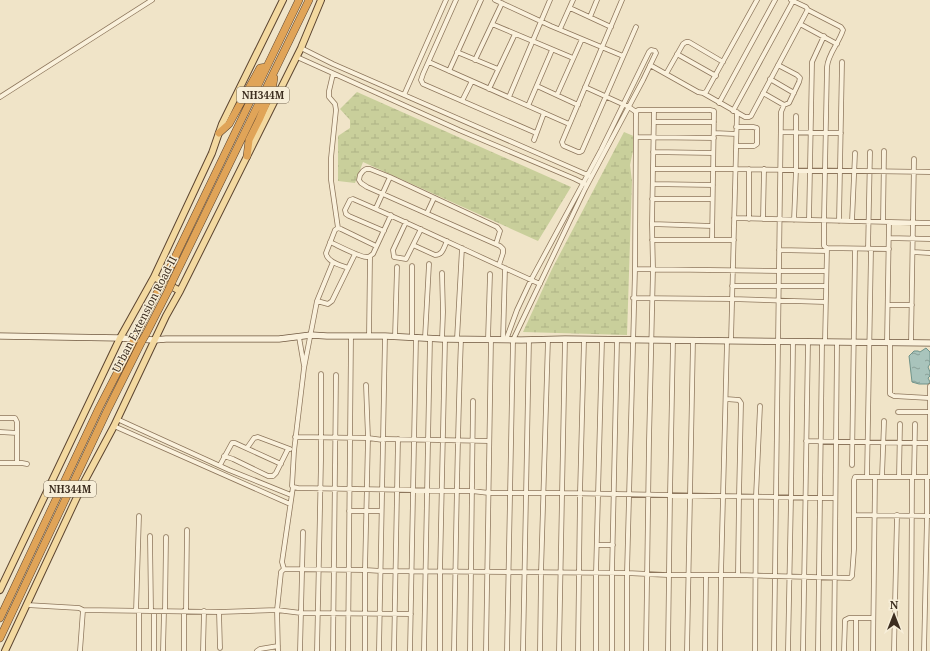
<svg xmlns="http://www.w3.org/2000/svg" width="930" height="651" viewBox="0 0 930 651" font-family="'Noto Serif',serif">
	<defs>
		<pattern id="wetland-marsh" width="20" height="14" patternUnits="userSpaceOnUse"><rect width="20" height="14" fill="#c9cf9b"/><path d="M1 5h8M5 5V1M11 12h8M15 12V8" fill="none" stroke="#aeb285"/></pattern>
		<pattern id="water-ripples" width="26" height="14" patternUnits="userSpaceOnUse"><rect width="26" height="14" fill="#a9c4bc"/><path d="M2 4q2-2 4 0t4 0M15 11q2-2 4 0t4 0" fill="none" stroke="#8ba098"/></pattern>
	</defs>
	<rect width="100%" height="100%" fill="#f0e4c8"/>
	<!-- wetland -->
	<path fill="url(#wetland-marsh)" d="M357 92 571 187 538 241 363 162 355 183 338 181V136L350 128V120L340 109Z
		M624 132 636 137 630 165 632 181 627 335 523 332 552 269Z"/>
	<!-- water -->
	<path fill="url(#water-ripples)" stroke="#6f938a" d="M926 348 930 352V364L928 367 930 372V376L928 378 930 382 929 384H919L912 382 909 356 914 351H918L920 352Z"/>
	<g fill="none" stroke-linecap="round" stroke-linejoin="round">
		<!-- street casing -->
		<g stroke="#8d765c" stroke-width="5.5">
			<path id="street" d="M456 0 423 74 421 80 423 84 536 133
				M495 0 551 26 623 56
				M622 0 562 142 563 145 564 146 578 152H580L582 151 636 27
				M570 8 611 27
				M808 10 841 27 843 30C839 43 828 54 827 67L824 220V246L827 248 889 249
				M590 17 597 0
				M492 24 573 58
				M800 24 837 44
				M560 29 573 0
				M301 48 333 64 590 176
				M457 52 498 69
				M677 54 716 76
				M297 57 459 130 575 179 585 184
				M475 60 502 3
				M429 62 569 124
				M650 65 698 92 703 93 706 92 757 0
				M449 71 481 0
				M333 74 329 91V97L335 104 336 110 331 158V180L338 228
				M666 74 683 44 686 42H689L723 62
				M770 79 794 93
				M537 86 578 105
				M585 87 629 107 636 112
				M489 89 515 34
				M703 93 745 117H749L751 116 807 11 808 10 806 7 791 0
				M763 93 784 105 789 103 799 82 800 78 797 75 778 65
				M404 95 446 0
				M557 95 582 39
				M0 97 152 0
				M509 97 550 0
				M462 101 472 81
				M719 103 775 0
				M528 106 552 50
				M733 111 793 1
				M654 122H714
				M781 132 841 133
				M714 133 736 134
				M636 137 714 138
				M534 140 544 113
				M736 146H754L757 144V128L753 127H736
				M653 152 713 153
				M653 169H735L930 172
				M653 184 713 185
				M652 199H712
				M376 208 390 177
				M427 213 434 198
				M734 218 930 223
				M749 219V169
				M763 219 764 169
				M794 220 796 170V116
				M809 220 812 62 824 36
				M839 221 842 62
				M852 221 855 153
				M406 222 393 250 394 257 406 259 421 229
				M883 222 884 151
				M652 224 712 226
				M384 231 349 216 346 214 345 210 350 200 353 199C416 226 477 256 540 284
				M889 238 930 239
				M652 240H734
				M330 242C337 245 361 258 367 257 370 257 371 255 373 254L391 215
				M496 244 500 231 497 227 390 177 370 169H366L363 171 360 175 359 180 361 183 367 187 500 246 503 249V253L499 265
				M413 245 435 255C443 255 444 247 447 241
				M868 249 870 152
				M779 250 827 251
				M913 252 930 253
				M355 254 332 301 328 304 317 301 304 368 294 451 292 486 293 487 298 488 472 491 489 493H562L835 498
				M412 266V337
				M348 268C340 265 327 262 326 253L335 230 338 228 341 229 376 246
				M635 269 779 271H826
				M442 273 443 312 442 339
				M732 286H826
				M633 298 732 299 825 302
				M317 301 333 262
				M888 305H912
				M369 336 370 257
				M299 337 304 366
				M395 337 397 267
				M425 338 429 264
				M457 339 462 248
				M488 339 490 274
				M503 340 505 268
				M506 340 517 310 531 280 601 150 649 52 651 50 655 51 656 53 655 55 643 80 585 189 513 340 507 651
				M731 341 737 112
				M825 342 827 248
				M887 342 889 222
				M890 342V394L894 396 929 398
				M911 343 914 159
				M726 399 739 400 741 403 739 496 738 575
				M898 412H929
				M0 418H15L17 422V463
				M117 419 229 470 291 495
				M114 426 290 504
				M0 432 17 433
				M295 437 368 438 383 440 386 439 489 441
				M806 441 929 443
				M247 448 254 438 258 437 290 449
				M224 456 233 459 268 476H273L276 473 288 449
				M0 463H22L27 464
				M220 465 232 443H235L281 464
				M852 465 855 249
				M867 477 871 249
				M882 477 884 421
				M899 477 900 424
				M914 477 915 424
				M930 477V386
				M349 511H381
				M854 515 930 516
				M150 536 151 611
				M597 545H613
				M284 569 282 562 293 487
				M27 605 79 608 83 610 219 612 277 610 301 613 411 614
				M136 611 139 516
				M165 611 166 537
				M186 611 187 530
				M219 612 220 648
				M80 651 83 610
				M139 651V611
				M154 651V611
				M163 651 164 611
				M184 651V611
				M203 651 204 611
				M257 651 260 649 278 646
				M278 651 277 610 281 572 284 569 365 570 381 571 627 573 668 575H738L850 578 852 576 854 549V480L855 477H930
				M300 651 303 532
				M317 651 321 460V374
				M333 651 336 375
				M348 651 351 336
				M365 651V570L368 438 366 385
				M379 651 385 336
				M394 651 398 439
				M410 651 416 337
				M424 651 430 338
				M440 651V571L445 339
				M454 651C456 547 457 443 461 339
				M470 651 473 401
				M486 651 491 339
				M523 651 529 340
				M540 651 541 573 548 339
				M559 651 565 339
				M578 651 580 493 584 340
				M596 651V573L602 340
				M612 651V572L617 340
				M627 651V573L635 269 636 112 638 110H710L714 111 712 240
				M646 651 649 441 653 269 652 224 654 110
				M668 651 670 495 673 340
				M687 651 693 340
				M705 651 706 575
				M720 651 721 575 727 341
				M755 651 756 496 760 406
				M774 651 781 112 784 105
				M788 651 791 497 793 342
				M803 651 808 342
				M818 651 822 342
				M834 651 837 342
				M844 651 845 620 849 618H873
				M856 651V618
				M873 651 875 477
				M894 651 897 515
				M911 651 912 477
				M924 651 927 516V477"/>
		</g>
		<!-- secondary casing -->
		<g stroke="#6f573f" stroke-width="7">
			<path id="secondary" d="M0 336 120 338 154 340 166 339H279L311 335 327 336H385L442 339 521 340 565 339 930 343"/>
		</g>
		<!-- primary casing -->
		<g stroke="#5b4430" stroke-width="8">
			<path id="primary" d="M154 277 180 291
				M0 590 120 338 154 277 212 153 222 124 283 0
				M5 651 84 482 114 426 166 316 180 291 301 48 321 0"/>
		</g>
		<!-- highway casing -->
		<g stroke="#5b4430" stroke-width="8">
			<path id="highway" d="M219 133 229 124 260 68 266 67
				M247 156 249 140 259 120 272 90 274 78
				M165 278 299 0
				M172 282 309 0
				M138 331 161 285
				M146 334 169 289
				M0 618 99 408 134 340
				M0 638 107 411 142 341"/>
		</g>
		<!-- street -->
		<use href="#street" stroke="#faf1dc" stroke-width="4"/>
		<!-- secondary -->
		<use href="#secondary" stroke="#faf1dc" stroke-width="5.5"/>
		<!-- primary -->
		<use href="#primary" stroke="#f3d9a0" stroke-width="6"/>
		<!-- highway -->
		<use href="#highway" stroke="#e0a458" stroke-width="7"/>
		<!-- highway-bridge casing -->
		<g stroke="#5b4430" stroke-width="8" stroke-linecap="butt">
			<path id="highway-bridge" d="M161 285 165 278
				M169 289 172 282
				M134 340 138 331
				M142 341 146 334"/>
		</g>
		<!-- highway-bridge -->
		<use href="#highway-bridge" stroke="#e0a458" stroke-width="7"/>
	</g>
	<g text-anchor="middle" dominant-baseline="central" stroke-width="3" stroke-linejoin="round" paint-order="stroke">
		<!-- shield labels -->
		<g fill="#f7eed8" stroke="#756857" stroke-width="1">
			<rect x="237" y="87" width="52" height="16" rx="3"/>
			<rect x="44" y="481" width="52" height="16" rx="3"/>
		</g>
		<g font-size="10" font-weight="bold" fill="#3d2e20">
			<text x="263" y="95">NH344M</text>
			<text x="70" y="489">NH344M</text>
		</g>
		<!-- street labels -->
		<g font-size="11" fill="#3d2e20" stroke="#f7eed8">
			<text transform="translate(144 314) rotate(-63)">Urban Extension Road-II</text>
		</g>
	</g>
	<!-- north arrow -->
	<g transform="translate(894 615)" stroke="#f7eed8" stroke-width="3" paint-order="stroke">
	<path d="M0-3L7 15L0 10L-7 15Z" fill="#3d2e20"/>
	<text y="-6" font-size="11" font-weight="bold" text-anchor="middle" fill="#3d2e20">N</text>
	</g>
</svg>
